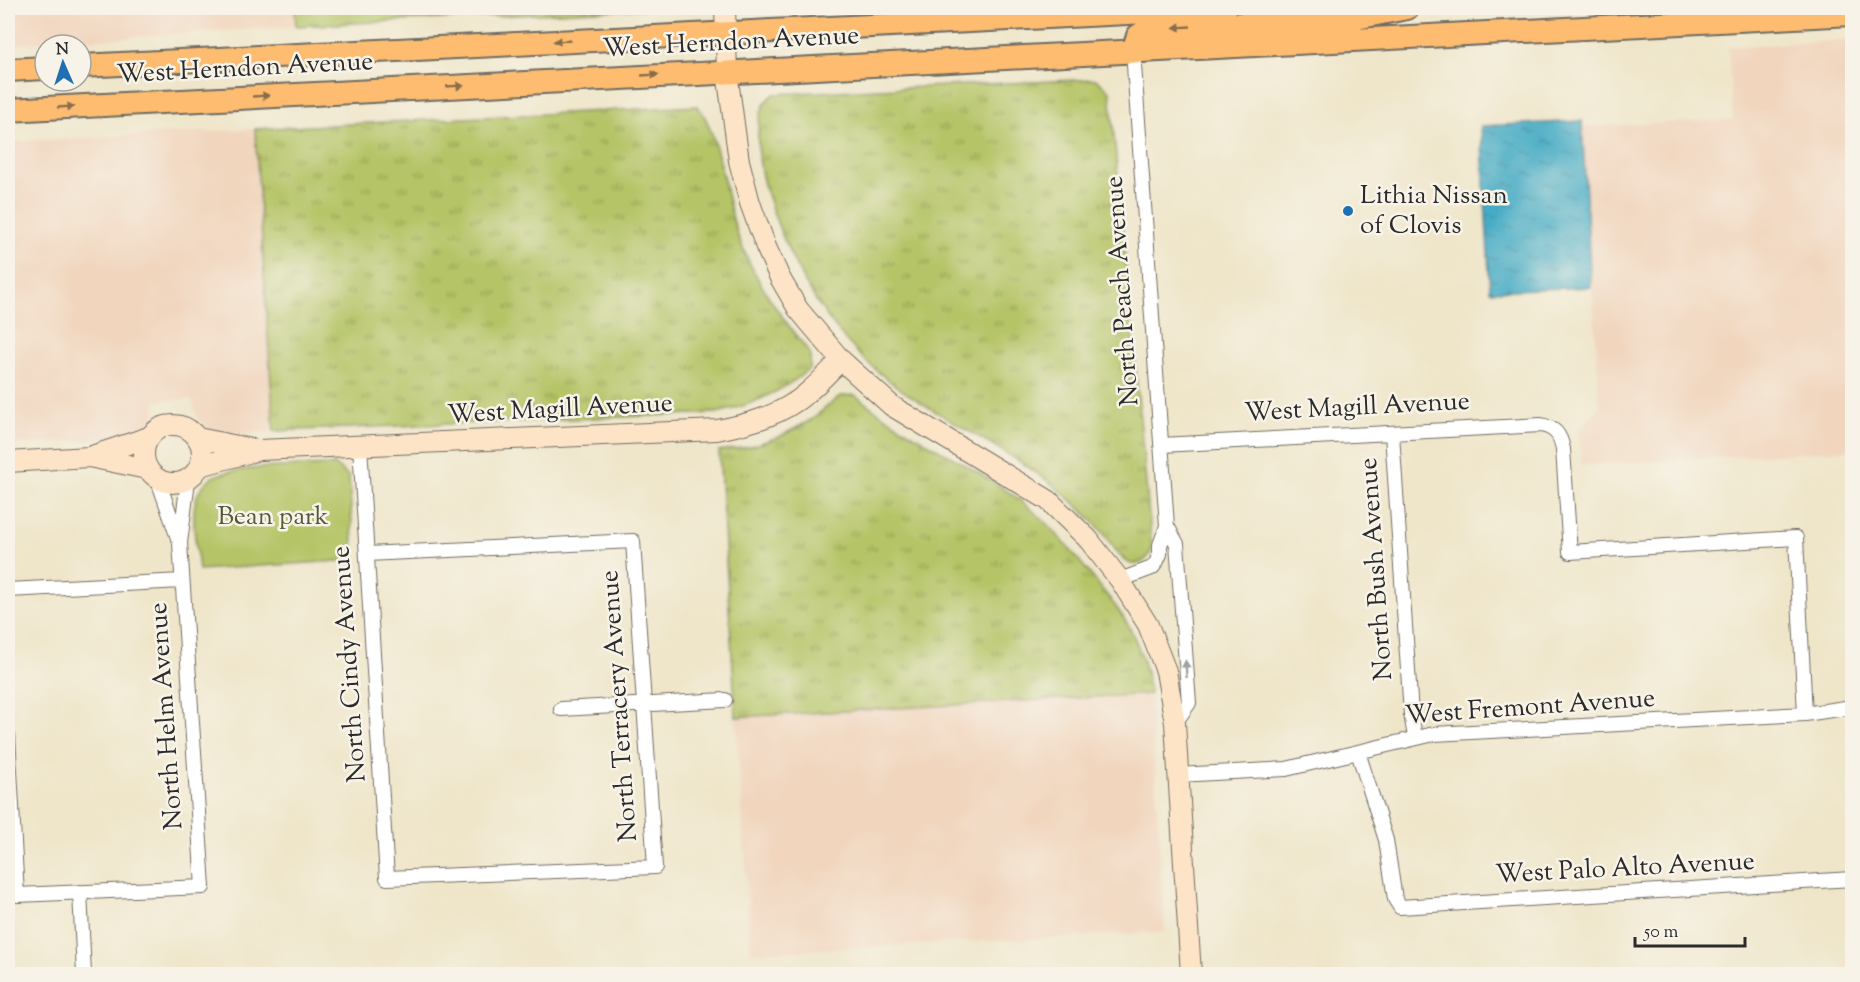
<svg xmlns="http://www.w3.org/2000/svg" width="1860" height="982" viewBox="0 0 1860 982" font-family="'Sorts Mill Goudy',serif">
	<defs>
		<pattern id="grass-tufts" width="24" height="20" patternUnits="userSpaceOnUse" patternTransform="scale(1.5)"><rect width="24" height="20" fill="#b5c466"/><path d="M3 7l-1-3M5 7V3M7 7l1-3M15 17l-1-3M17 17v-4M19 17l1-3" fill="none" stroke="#939f54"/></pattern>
		<pattern id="water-ripples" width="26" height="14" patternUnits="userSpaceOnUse" patternTransform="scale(1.5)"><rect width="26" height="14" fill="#45abc5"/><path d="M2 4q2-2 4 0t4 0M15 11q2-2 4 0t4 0" fill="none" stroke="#3a8ba0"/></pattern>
	</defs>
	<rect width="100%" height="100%" fill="#f7f3e8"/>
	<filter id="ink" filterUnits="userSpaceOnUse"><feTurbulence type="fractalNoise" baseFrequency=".0167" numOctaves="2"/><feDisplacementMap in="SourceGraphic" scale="12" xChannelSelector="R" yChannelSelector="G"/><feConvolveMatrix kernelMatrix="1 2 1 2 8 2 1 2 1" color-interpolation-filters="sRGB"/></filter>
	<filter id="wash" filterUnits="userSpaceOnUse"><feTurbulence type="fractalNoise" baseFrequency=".008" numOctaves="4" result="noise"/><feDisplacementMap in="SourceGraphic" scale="24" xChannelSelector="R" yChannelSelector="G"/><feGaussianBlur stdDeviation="1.35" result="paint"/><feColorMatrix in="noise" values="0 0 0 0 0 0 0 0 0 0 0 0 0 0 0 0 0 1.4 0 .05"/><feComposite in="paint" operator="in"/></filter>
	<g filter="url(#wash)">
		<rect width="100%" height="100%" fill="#efe6ca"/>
		<!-- built -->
		<path fill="#f1d5bd" d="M8 8H295L296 26 8 45Z
			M1852 40V450L1582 465 1579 430 1600 407 1582 127 1733 120 1728 47Z
			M255 129 274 431 229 434 215 432 208 429 198 419 191 399 155 401V414L149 425 145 430 129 438 8 445V142Z
			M1150 694 1165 932 751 953 736 717Z"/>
		<!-- grass -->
		<path fill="url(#grass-tufts)" stroke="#707848" stroke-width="1.5" d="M295 8H657L296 26Z
			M1096 79 1110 91 1152 549C1149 558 1140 568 1129 563 1120 559 1107 537 1099 528 1079 506 1056 486 1031 469 987 439 939 417 896 386 831 339 791 269 767 194 759 171 753 127 764 105 766 101 771 97 774 94Z
			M697 106C718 126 726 205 738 236 754 280 781 317 810 353V369C781 392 752 406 716 413L274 431 255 129Z
			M855 395C904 434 962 459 1013 495 1043 516 1067 545 1090 574 1106 594 1123 613 1134 637 1143 655 1147 675 1150 694L736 717 719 451 749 447 779 437 811 420 840 396Z"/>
		<!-- green -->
		<path fill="#b5c466" stroke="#707848" stroke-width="1.5" d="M335 465 349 477 354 560 199 570C197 551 190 514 197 496 200 490 205 482 211 478 228 466 311 466 335 465Z"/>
		<!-- water -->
		<path fill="url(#water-ripples)" stroke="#386b78" stroke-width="1.5" d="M1582 121 1591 287 1490 291 1481 126Z"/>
	</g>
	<g filter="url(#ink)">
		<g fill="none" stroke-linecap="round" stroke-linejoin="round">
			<!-- street casing -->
			<g stroke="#706c63" stroke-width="16">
				<path id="street" d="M1133 51 1167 526 1177 544 1189 703 1175 723
					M1392 433 1411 714 1415 737
					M1161 445 1541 425C1555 428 1560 434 1563 449L1570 552 1796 538 1805 714
					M360 446 387 878 655 867 633 541 367 554
					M158 480 178 538
					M1120 580 1152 568 1156 563 1160 554V545L1167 526
					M8 590 182 581
					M561 709 725 700
					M8 735 17 895 203 887 180 543 188 480
					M1358 752 1386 840 1395 899 1400 907 1852 879
					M1178 775 1286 769 1434 734 1805 714 1852 707
					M80 892 84 974"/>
			</g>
			<!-- secondary casing -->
			<g stroke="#706c63" stroke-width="22">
				<path id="secondary" d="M725 8 727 72 739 161 750 203 766 247 780 278 798 309 841 360 892 406 1048 500 1088 539 1120 580 1148 625 1166 671 1175 723 1191 974
					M144 454a29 29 0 1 1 58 0a29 29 0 1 1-58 0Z
					M198 438 257 450
					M89 457 147 469
					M8 462 89 457 149 437
					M200 466 259 450 717 430C749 424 782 415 807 393 819 383 830 371 841 360"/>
			</g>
			<!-- primary casing -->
			<g stroke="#706c63" stroke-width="26">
				<path id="primary" d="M1133 51 1138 36 1149 29 1356 18 1407 8
					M81 66 1226 8
					M8 70 45 68
					M8 110 1852 14"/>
			</g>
			<!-- street -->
			<use href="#street" stroke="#fff" stroke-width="14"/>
			<!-- secondary -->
			<use href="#secondary" stroke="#fee4c6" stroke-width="20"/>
			<!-- primary -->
			<use href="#primary" stroke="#fdbc70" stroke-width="22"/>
		</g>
		<!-- one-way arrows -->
		<defs><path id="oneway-solid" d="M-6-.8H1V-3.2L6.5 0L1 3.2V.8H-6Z" transform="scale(1.5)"/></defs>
		<g fill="#8a6c4a">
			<use href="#oneway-solid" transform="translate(1182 27) rotate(177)"/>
			<use href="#oneway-solid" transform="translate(562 41) rotate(177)"/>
			<use href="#oneway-solid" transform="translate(650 75) rotate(-3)"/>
			<use href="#oneway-solid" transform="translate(455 86) rotate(-3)"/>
			<use href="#oneway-solid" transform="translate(261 96) rotate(-3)"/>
			<use href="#oneway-solid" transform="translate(66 107) rotate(-3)"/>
		</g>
		<use fill="#a0a0a0" href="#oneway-solid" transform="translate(1186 669) rotate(-94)"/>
	</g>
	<!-- markers -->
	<circle fill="#1f6fb2" stroke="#f7f3e8" stroke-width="2" cx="1348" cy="211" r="6"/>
	<g text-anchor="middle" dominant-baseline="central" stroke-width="5" stroke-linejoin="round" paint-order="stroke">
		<!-- street labels -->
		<g font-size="26" fill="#2b2b2b" stroke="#f7f3e8">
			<text transform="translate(731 43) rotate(-3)">West Herndon Avenue</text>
			<text transform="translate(245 69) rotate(-3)">West Herndon Avenue</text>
			<text transform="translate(1123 291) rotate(-94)">North Peach Avenue</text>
			<text transform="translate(1357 408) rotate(-3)">West Magill Avenue</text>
			<text transform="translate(560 410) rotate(-3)">West Magill Avenue</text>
			<text transform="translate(1377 569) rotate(-94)">North Bush Avenue</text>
			<text transform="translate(350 664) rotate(-94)">North Cindy Avenue</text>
			<text transform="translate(620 706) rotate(-94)">North Terracery Avenue</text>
			<text transform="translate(1530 708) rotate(-4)">West Fremont Avenue</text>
			<text transform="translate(167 716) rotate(-94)">North Helm Avenue</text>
			<text transform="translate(1625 869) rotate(-3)">West Palo Alto Avenue</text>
		</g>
		<!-- poi labels -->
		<g font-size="26" fill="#2b2b2b" stroke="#f7f3e8" text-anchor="start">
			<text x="1360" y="196">Lithia Nissan<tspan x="1360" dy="30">of Clovis</tspan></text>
		</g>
		<!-- park labels -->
		<g font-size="26" fill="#54593d" stroke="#f7f3e8">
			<text x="273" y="517">Bean park</text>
		</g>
	</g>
	<!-- margin -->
	<rect width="1860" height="982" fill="none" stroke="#f7f3e8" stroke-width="30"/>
	<!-- north arrow -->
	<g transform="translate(63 63) rotate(357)"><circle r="28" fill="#f7f3e8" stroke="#a5a39c" stroke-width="1.5"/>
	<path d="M0-4.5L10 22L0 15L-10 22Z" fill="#1f6fb2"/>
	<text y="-9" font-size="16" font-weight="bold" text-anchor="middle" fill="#2b2b2b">N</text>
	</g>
	<!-- scale -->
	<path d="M1635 937v9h110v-9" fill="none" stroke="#2b2b2b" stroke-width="3"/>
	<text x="1644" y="937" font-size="18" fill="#2b2b2b" stroke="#f7f3e8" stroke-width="4.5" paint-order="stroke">50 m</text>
</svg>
